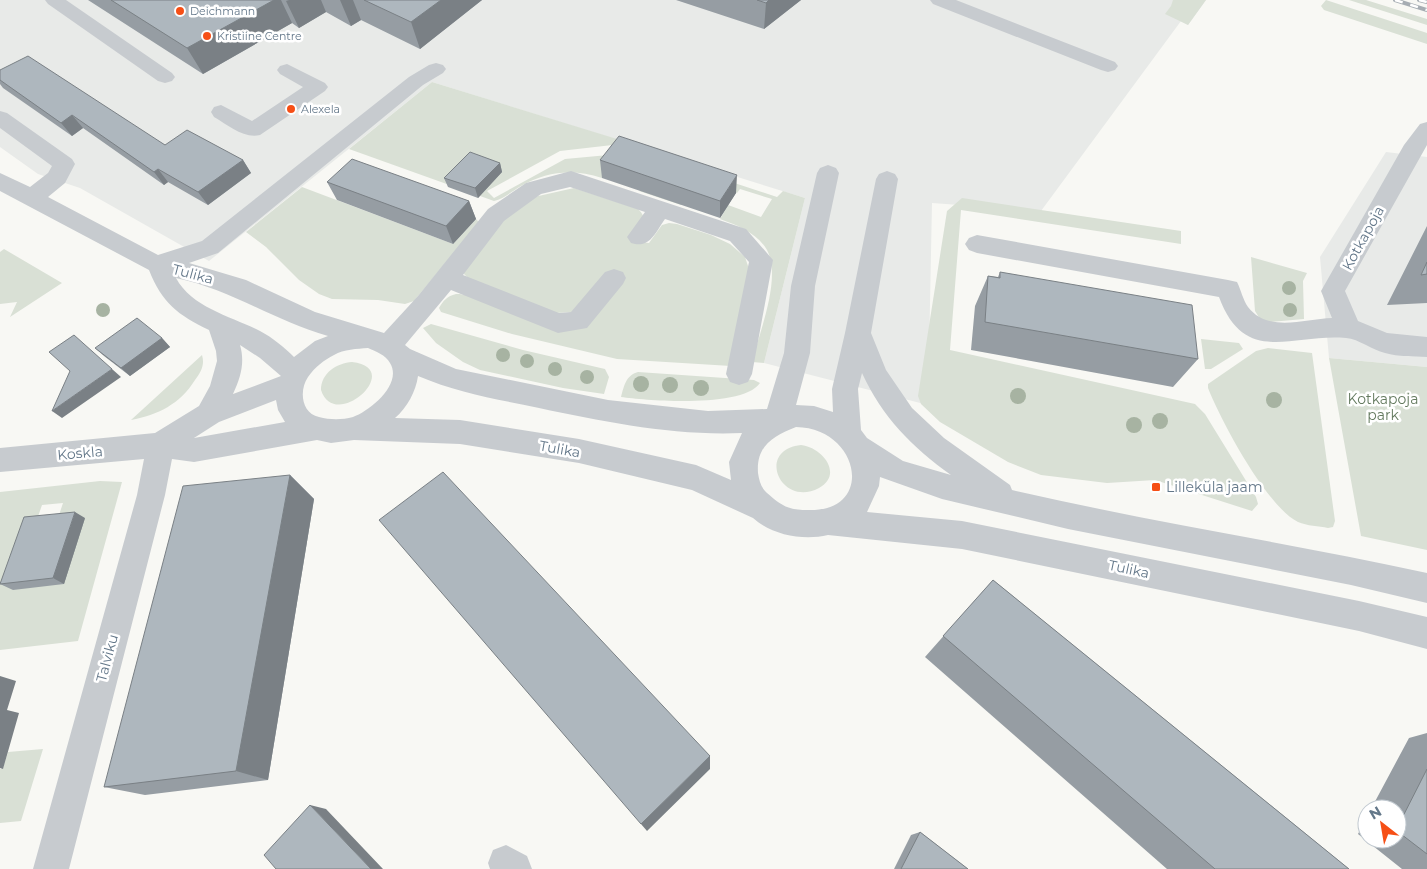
<svg xmlns="http://www.w3.org/2000/svg" width="1427" height="869" viewBox="0 0 1427 869" font-family="Montserrat,sans-serif">
	<rect width="100%" height="100%" fill="#f8f8f4"/>
	<!-- built -->
	<path fill="#e8eae8" d="M0 0H1206L1188 25 1181 21 1041 211 932 203 928 405 764 363 805 198 432 82 209 261 80 188 38 174 0 147Z
		M1386 152 1427 157V367L1329 358 1320 257Z"/>
	<!-- green -->
	<path fill="#d9e0d5" fill-rule="evenodd" d="M1173 0H1206L1188 25 1165 14 1171 6Z
		M1326 0 1427 33V44L1324 10 1321 6Z
		M1349 0H1366L1427 19V25Z
		M432 82 630 143 560 151 487 191 494 198 565 159 630 153 622 155 602 178C573 169 548 171 521 186 512 191 504 199 494 201L349 149Z
		M698 171 777 197 783 191 805 198 764 363 752 362C759 333 782 278 767 250 757 233 737 225 720 219L728 205 761 217 772 199 740 189 737 193 699 181 681 205 639 191Z
		M302 187 453 244 476 219 479 222 414 301 405 304 378 300 332 299 319 294 299 280 266 247 246 232Z
		M574 188 638 209C649 219 643 229 640 242L649 243 662 225 669 223 677 224 711 235 730 244 745 257 751 275 731 366 617 359 512 334 441 312 439 308C443 301 447 296 456 294 471 292 528 320 545 327L572 312 556 313 470 280 464 274V269L513 209 534 197Z
		M962 198 1181 231V244L961 210 950 350 1195 404 1205 414 1256 497 1258 504 1252 511 1155 480 1107 483 1041 475 1008 462 940 422 921 404 918 396 947 211Z
		M4 249 62 283 10 317 17 302 0 304V252Z
		M1251 257 1307 273 1303 281 1304 319 1270 322 1260 319 1255 311Z
		M431 324 523 350 605 369 609 377 604 394 563 388 480 370 463 362 436 343 423 328Z
		M1201 339 1239 343 1243 349 1211 369H1205Z
		M1268 348 1312 353 1335 521 1333 527 1328 528C1319 526 1307 526 1298 522 1267 507 1221 421 1208 388V384L1256 351Z
		M202 355C205 365 201 372 195 380 180 404 158 415 131 420Z
		M1329 358 1427 367V550L1361 536Z
		M352 362C406 368 335 433 321 390 321 373 337 363 352 362Z
		M638 372 754 380 760 383C743 408 649 401 621 397 624 386 626 375 638 372Z
		M801 445C824 448 843 475 819 488 781 508 755 450 801 445Z
		M100 481 122 482 78 641 0 650V492ZM63 503 57 521 13 589 42 505Z
		M43 749 21 821 0 823V769L3 768 8 752Z"/>
	<g fill="none" stroke-linecap="round" stroke-linejoin="round">
		<!-- minor -->
		<path fill="#c7cbcf" fill-rule="evenodd" d="M45 0H66L172 73 175 77 172 81 165 83 158 81 48 4Z
			M930 0H956L1115 62 1118 66 1115 70 1108 72 1101 70 933 4Z
			M436 63 443 65 446 69 443 73 423 85 218 253 189 263 246 280 315 312 384 333 418 296 488 209 526 183 571 171 746 229 773 260 752 374 748 382 739 385 730 382 726 374 749 262 730 241 665 219C655 233 650 249 631 243L627 237 645 212 570 187 541 194 504 221 463 275 559 313 571 312 605 272 614 269 623 272 626 278 623 284 587 328 558 333 451 290 405 345 410 349 456 369 608 400 708 411 767 409 784 353 791 286 817 173 820 168 828 165 836 168 839 173 815 286 810 353 796 405 814 406 833 412 832 389 845 333 876 179 879 174 887 171 895 174 898 179 871 333 886 370 912 408 944 438 1010 485 1012 490C1150 522 1289 543 1427 573V603L1351 585 1068 529 942 499 880 477 879 486 867 512 962 521 1359 601 1427 617V649L1359 631 962 549 828 535C803 541 772 535 753 518L692 490 579 463 460 444 354 440 331 443 317 440 194 462 172 459 165 495 69 869H33L137 495 144 459 0 472V448L155 433 199 406 210 386 217 361 216 351 209 330C178 315 162 303 149 270L0 191V173L30 187 48 173 52 166 0 128V111L7 113 72 159 75 164 65 183 48 197 158 255 202 241 409 77 429 65ZM176 278C230 289 275 321 328 336L315 341 294 357C284 347 273 338 260 331 233 317 192 308 176 278ZM240 345 260 358 281 376 233 394C241 377 245 362 240 345ZM368 348C375 351 386 355 390 363 403 384 370 411 353 417 342 420 330 420 319 417 301 413 299 390 308 377 315 367 324 360 334 355 344 349 357 349 368 348ZM862 373C882 417 912 447 951 475L903 461 867 438 861 430 858 389ZM418 376C458 393 496 399 539 408 605 422 674 436 742 433L729 462 731 480 696 465 579 439 460 420 395 418C407 408 416 391 418 376ZM276 400 278 410 285 422 194 438 219 422ZM796 427C860 428 876 512 808 510 788 510 782 506 767 493 761 488 759 480 758 473 756 445 774 436 796 427Z
			M287 64 325 83 328 87 325 91 260 135C244 139 228 125 214 117L211 112 214 107 221 105 252 121 303 87 280 74 277 70 280 66Z
			M1427 122V145L1345 291 1358 321 1387 333 1427 337V357C1413 356 1399 357 1385 353 1372 350 1359 339 1346 338 1292 333 1245 367 1219 297L977 253 969 250 965 244 969 238 977 235 1228 280 1237 282C1241 290 1243 300 1248 307 1268 333 1304 319 1332 318L1321 291 1404 145 1420 124Z
			M506 845 527 856 532 869H490L488 863 493 850Z"/>
		<!-- rail casing -->
		<g stroke="#a6adb3" stroke-width="4">
			<path id="rail" d="M1395 0 1427 10
				M1419 0 1427 2"/>
		</g>
		<!-- rail -->
		<use href="#rail" stroke="#fff" stroke-width="2.5" stroke-dasharray="8" stroke-linecap="butt"/>
	</g>
	<!-- trees -->
	<g fill="#a7b3a2">
		<circle cx="1289" cy="288" r="7"/>
		<circle cx="103" cy="310" r="7"/>
		<circle cx="1290" cy="310" r="7"/>
		<circle cx="503" cy="355" r="7"/>
		<circle cx="527" cy="361" r="7"/>
		<circle cx="555" cy="369" r="7"/>
		<circle cx="587" cy="377" r="7"/>
		<circle cx="641" cy="384" r="8"/>
		<circle cx="670" cy="385" r="8"/>
		<circle cx="701" cy="388" r="8"/>
		<circle cx="1018" cy="396" r="8"/>
		<circle cx="1274" cy="400" r="8"/>
		<circle cx="1160" cy="421" r="8"/>
		<circle cx="1134" cy="425" r="8"/>
	</g>
	<!-- wall -->
	<path fill="#969da3" d="M88 0H482L420 49 361 20 351 26 326 12 299 28 292 23 203 74Z
		M676 0H801L764 29Z
		M0 70 165 145 243 160 251 173 208 205 168 182 164 185 83 128 72 136 3 88 0 84Z
		M600 160 736 193 720 218 602 178Z
		M500 163 502 172 478 198 448 187 444 178Z
		M327 182 469 201 476 219 453 244 337 200Z
		M1427 226V303L1387 305Z
		M1000 272 1198 359 1173 387 971 350 975 306 988 276 998 277Z
		M162 338 170 347 130 376 104 356 95 348Z
		M290 475 314 499 268 780 145 795 104 787Z
		M85 518 64 584 13 590 0 584Z
		M993 580 1349 869H1167L925 657Z
		M1427 733V869H1402L1358 834 1367 817V839H1397V809H1371L1409 738Z
		M920 832 968 869H894L911 835Z"/>
	<!-- shaded-wall -->
	<path fill="#7a8085" d="M274 0H281L292 23 203 74 187 48Z
		M289 0H321L326 12 299 28 286 1Z
		M340 0H353L361 20 351 26Z
		M441 0H482L420 49 411 22Z
		M769 0H801L764 29 766 3Z
		M72 115 83 128 72 136 61 123Z
		M243 160 251 173 208 205 198 192Z
		M500 163 502 172 478 198 475 188Z
		M158 169 168 182 164 185 154 172Z
		M737 175 736 193 720 218V201Z
		M469 201 476 219 453 244 446 226Z
		M162 338 170 347 130 376 121 368Z
		M112 369 121 377 62 418 52 411Z
		M290 475 314 499 268 780 236 771Z
		M75 512 85 518 64 584 53 578Z
		M0 676 16 681 7 710 19 713 3 769 0 768Z
		M710 756V769L647 831 641 824Z
		M310 805 326 809 383 869H371Z"/>
	<!-- building -->
	<path fill="#aeb7be" stroke="#7a8085" d="M111 0H274L187 48Z
		M364 0H441L411 22Z
		M757 0H769L766 3Z
		M28 56 165 145 187 130 243 160 198 192 158 169 154 172 72 115 61 123 0 80V70Z
		M619 136 737 175 720 201 600 160Z
		M470 152 500 163 475 188 444 178Z
		M352 159 469 201 446 226 327 182Z
		M1427 262V274L1421 275Z
		M1000 272 1192 305 1198 359 985 322 988 276 1000 278Z
		M137 318 162 338 121 368 95 348Z
		M74 335 112 369 52 411 70 371 49 352Z
		M443 472 710 756 641 824 379 520Z
		M290 475 236 771 104 787 183 486Z
		M75 512 53 578 0 584 24 517Z
		M993 580 1349 869H1215L943 636Z
		M1427 769V854L1397 831V828Z
		M310 805 371 869H276L264 855Z
		M920 832 968 869H901Z"/>
	<!-- markers -->
	<g fill="#f64f16" stroke="#fff" stroke-width="2">
		<circle cx="180" cy="11" r="5"/>
		<circle cx="207" cy="36" r="5"/>
		<circle cx="291" cy="109" r="5"/>
		<rect x="1151" y="482" width="10" height="10" rx="2.5"/>
	</g>
	<g text-anchor="middle" dominant-baseline="central" stroke-width="5" stroke-linejoin="round" paint-order="stroke">
		<!-- far-poi labels -->
		<g font-size="11" fill="#637789" stroke="#fff" text-anchor="start">
			<text x="190" y="11">Deichmann</text>
			<text x="217" y="36">Kristiine Centre</text>
			<text x="301" y="109">Alexela</text>
		</g>
		<!-- street labels -->
		<g font-size="14" fill="#637789" stroke="#fff">
			<text transform="translate(1363 238) rotate(-61)">Kotkapoja</text>
			<text transform="translate(193 274) rotate(15)">Tulika</text>
			<text transform="translate(560 449) rotate(10)">Tulika</text>
			<text transform="translate(80 453) rotate(-5)">Koskla</text>
			<text transform="translate(1129 569) rotate(12)">Tulika</text>
			<text transform="translate(107 658) rotate(-75)">Talviku</text>
		</g>
		<!-- park labels -->
		<g font-size="14" fill="#647a5f" stroke="#fff">
			<text x="1383" y="399">Kotkapoja<tspan x="1383" dy="16">park</tspan></text>
		</g>
		<!-- poi labels -->
		<g font-size="14" fill="#637789" stroke="#fff" text-anchor="start">
			<text x="1166" y="487">Lilleküla jaam</text>
		</g>
	</g>
	<!-- north arrow -->
	<g transform="translate(1382 824) rotate(329)"><circle r="24" fill="#ffffff" stroke="#c1c9d0"/>
	<path d="M0-4L9 19L0 12L-9 19Z" fill="#f64f16"/>
	<text y="-8" font-size="14" font-weight="bold" text-anchor="middle" fill="#637789">N</text>
	</g>
</svg>
